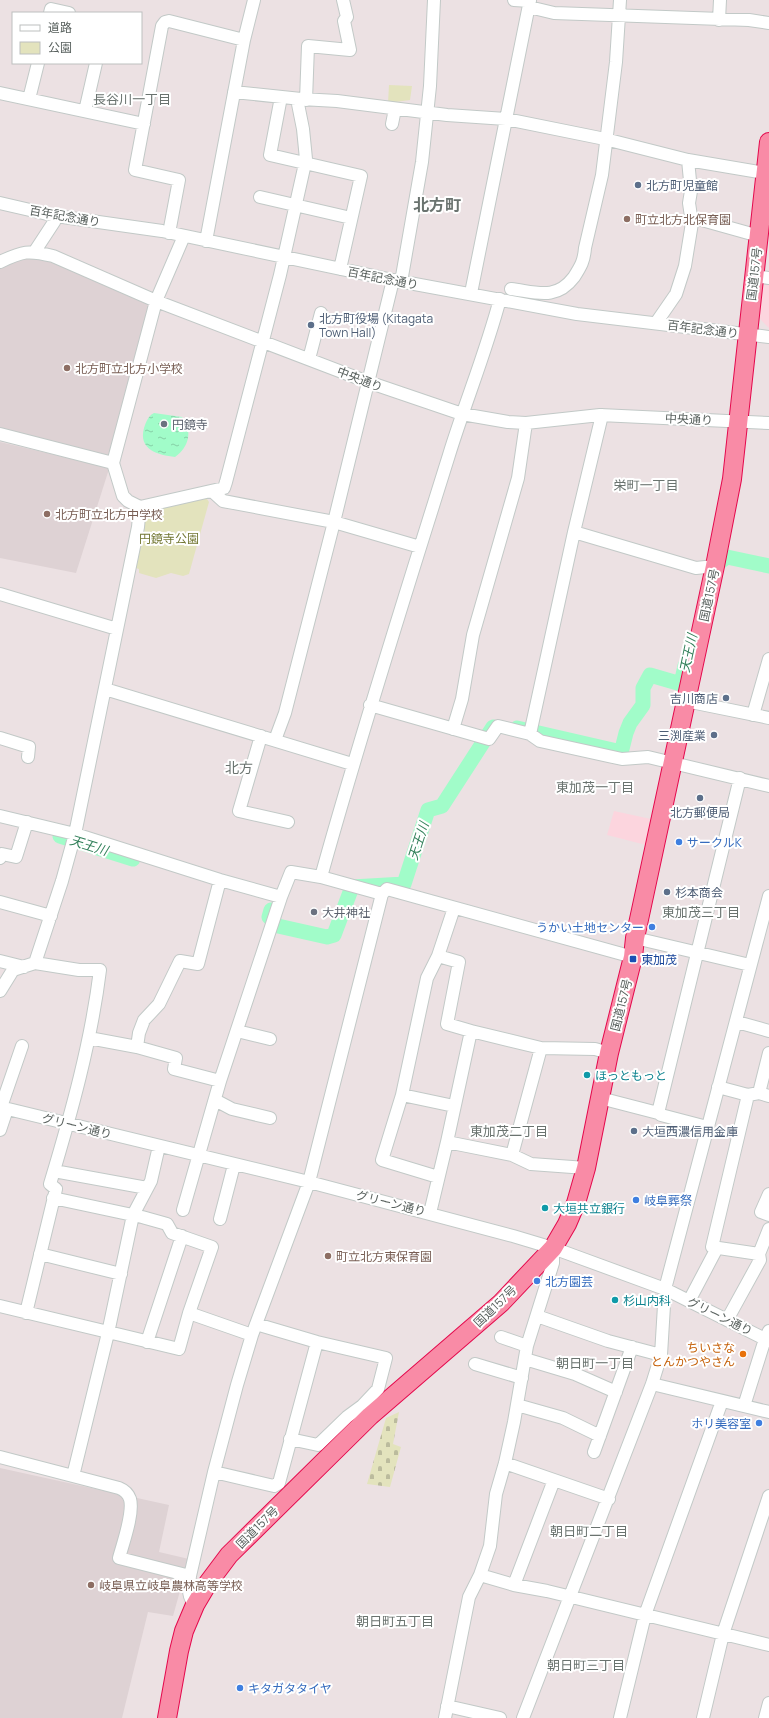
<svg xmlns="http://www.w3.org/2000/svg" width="769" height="1718" viewBox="0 0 769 1718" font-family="Manrope,'Noto Sans JP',sans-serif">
	<defs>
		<pattern id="cemetery-stones" width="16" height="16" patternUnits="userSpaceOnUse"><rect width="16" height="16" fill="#e3e3bd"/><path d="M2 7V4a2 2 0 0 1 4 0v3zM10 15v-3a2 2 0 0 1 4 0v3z" fill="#bbbb9d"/></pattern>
		<pattern id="water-ripples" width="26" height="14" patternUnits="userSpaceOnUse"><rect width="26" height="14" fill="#a1fcc9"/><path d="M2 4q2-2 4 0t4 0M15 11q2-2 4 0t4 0" fill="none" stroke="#86cfa6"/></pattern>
	</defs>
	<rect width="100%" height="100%" fill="#ece1e3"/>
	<!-- commercial -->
	<path fill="#fcd5de" d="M769 282V328L756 315 758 283Z
		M614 811 651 819 646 845 607 835Z"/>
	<!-- education -->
	<path fill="#ded2d4" d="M39 258 61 263 147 300 151 307 111 457 0 430V268L16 260Z
		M0 442 106 467 109 469 76 573 0 558Z
		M0 1468 169 1505 159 1552 189 1559 173 1616 148 1612 122 1718H0Z"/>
	<!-- cemetery -->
	<path fill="url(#cemetery-stones)" d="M399 1412 393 1444 401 1447 390 1487 367 1484 386 1418Z"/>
	<!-- park -->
	<path fill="#e3e3bd" d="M389 85 412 86 410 100 388 103Z
		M197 497 207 499 209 502 189 574 183 576 171 573 156 578 139 573V569L133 567 144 515 147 510Z"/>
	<!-- water -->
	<path fill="url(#water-ripples)" d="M154 413 182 417C193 431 189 447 175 457 158 455 138 450 144 428 146 422 148 416 154 413Z"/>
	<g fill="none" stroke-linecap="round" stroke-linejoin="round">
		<!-- river -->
		<path stroke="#a1fcc9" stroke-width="15" d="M709 570 727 557 769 566
			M517 728 617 751 622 749 626 733 630 723 643 705V688L650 675 681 684 685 666
			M60 836 133 859
			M271 910 269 917 278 926 327 937 334 935 352 887 404 884 428 810 442 806 493 727"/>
		<!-- minor casing -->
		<g stroke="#c2c9c7" stroke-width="14">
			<path id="minor" d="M514 0 530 1
				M529 7 554 13 749 20 769 23
				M50 13 51 9 69 13
				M719 20 720 0
				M234 92 301 99 337 101 447 115 506 119 605 139 688 160 765 173
				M0 93 144 124
				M281 97 270 155 361 176 340 269
				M29 99 38 63
				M306 100 308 46 350 50 344 21 347 17 343 0
				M85 111 96 63
				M392 124 395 109
				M260 197 351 218
				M0 203 56 216 162 231 393 280 577 314 769 337
				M691 217 759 236
				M169 233 179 180 135 170 162 26 165 22 169 21 244 40
				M206 241 244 40 254 0
				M35 251 54 222 56 216
				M0 262C23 251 28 250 53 256L156 301 368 382 462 414 508 422 526 423 600 415 769 423
				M754 276 769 278
				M401 282 422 162 430 86 434 0
				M511 289C536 292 556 301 574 277 581 266 584 261 585 248L602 175 616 62 620 0
				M471 293 530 0
				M656 323 676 294 685 266 692 223 689 203 691 191 688 160
				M309 359 321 313
				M0 434 113 463
				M212 491 223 501 334 522 420 547
				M140 507 224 488 226 482 280 275 306 159 303 129 297 99
				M574 532 696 568 715 566
				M0 594 117 629
				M105 689 352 764
				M686 701 769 718
				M370 705 489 739 498 726 530 734 540 741 622 759 648 757 769 786
				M753 715 769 659
				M453 729 462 699 473 635 518 478 526 423
				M530 734 574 532 602 415
				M261 736 239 811 288 822
				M0 738 29 747 28 757
				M275 740 285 713 334 522 393 280
				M0 816 75 834 220 880 281 897
				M0 858 2 854 16 857 27 822
				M382 894 387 889 633 957
				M0 902 51 916
				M635 938 750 965
				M438 956 459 962 447 1024 471 1031
				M0 961 24 967
				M0 991 13 970 35 963 62 881 75 834 138 527 140 507 128 501 123 496 113 463 156 301 184 236
				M737 1022 769 1031
				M237 1031 270 1039
				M89 1038 137 1047 176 1058 174 1069 220 1081
				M137 1047 139 1033 144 1020 159 1004 180 961 198 964 220 880
				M769 1053 759 1093 769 1096
				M718 1087 748 1095
				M402 1095 454 1106
				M600 1098 658 1113 740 778
				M215 1100 232 1109 270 1118
				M0 1107 309 1182 513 1236 553 1248 665 1289 769 1341
				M1 1107 22 1046
				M658 1113 661 1115 707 1127
				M0 1130 7 1109
				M512 1155 541 1048
				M586 1168 531 1164 512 1155 447 1142 471 1031 541 1048 595 1049 609 1053
				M54 1171 147 1188
				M438 1177 382 1160 402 1095 427 978 438 956 454 908
				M769 1194 761 1212 769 1215
				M53 1198 142 1217 167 1224 172 1233 212 1247 189 1313
				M183 1210 220 1081 281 897 291 872 321 877C360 736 405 596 449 455 465 403 486 352 500 299
				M430 1213 447 1142
				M220 1219 234 1165
				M40 1254 121 1274
				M759 1254 712 1247 748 1095 759 1093
				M689 1301 717 1248
				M0 1306 179 1349 189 1313 252 1335
				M26 1313 56 1189 50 1184C71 1114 91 1043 100 970H79L35 963
				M537 1316 608 1341 661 1355
				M727 1320 760 1260 759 1254 769 1229
				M256 1324 317 1342 386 1358 378 1389 362 1406 347 1417 318 1445 290 1439
				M501 1337 527 1346
				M147 1342 182 1236
				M525 1359 575 1374 616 1392
				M475 1364 522 1378
				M652 1384 769 1412
				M517 1405 563 1418 600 1436
				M744 1406 765 1339 769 1331
				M594 1452 632 1347
				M0 1457 119 1488C124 1490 128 1493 130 1499 134 1513 123 1543 119 1558L190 1576
				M505 1463 609 1499
				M214 1472 274 1486 279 1483 317 1342
				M73 1476 108 1333 133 1215 151 1181 159 1146
				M480 1575 514 1585 547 1591 769 1645
				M514 1585 554 1480
				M195 1605C187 1596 189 1588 190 1576L214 1472 237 1385 252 1335 309 1182 382 894 321 877
				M447 1706 500 1718
				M445 1718 469 1597 480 1575 490 1546 496 1494 505 1463 514 1422 527 1346 553 1263V1248
				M523 1718 652 1384 661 1355 665 1289 769 896
				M620 1718 645 1615 722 1401
				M703 1718 723 1634 769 1496
				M765 1718 769 1703"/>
		</g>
		<!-- highway casing -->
		<g stroke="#e4084c" stroke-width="20">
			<path id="highway" d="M167 1718 179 1651 184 1631 195 1605 208 1583 229 1555 370 1416 501 1303 553 1248 567 1224 576 1203 586 1168 609 1053 633 957 635 938 715 566 732 479 769 142"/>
		</g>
		<!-- minor -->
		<use href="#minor" stroke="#fff" stroke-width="12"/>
		<!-- highway -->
		<use href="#highway" stroke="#f98ba6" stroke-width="18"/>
	</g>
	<!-- markers -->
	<g fill="#5c6f8a" stroke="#fff" stroke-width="1.5">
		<circle cx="638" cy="185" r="4"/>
		<circle cx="311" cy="325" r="4"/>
		<circle cx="726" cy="698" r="4"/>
		<circle cx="714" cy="735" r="4"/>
		<circle cx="700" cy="798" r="4"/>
		<circle cx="667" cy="892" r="4"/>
		<circle cx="634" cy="1131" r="4"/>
	</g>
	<g fill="#8d6e63" stroke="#fff" stroke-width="1.5">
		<circle cx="627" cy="219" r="4"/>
		<circle cx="67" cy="368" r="4"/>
		<circle cx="47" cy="514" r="4"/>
		<circle cx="328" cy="1256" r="4"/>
		<circle cx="91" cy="1585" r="4"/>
	</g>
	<g fill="#6b7280" stroke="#fff" stroke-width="1.5">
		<circle cx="164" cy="424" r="4"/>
		<circle cx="314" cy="912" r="4"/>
	</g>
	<g fill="#3f7fe0" stroke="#fff" stroke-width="1.5">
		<circle cx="679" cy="842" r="4"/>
		<circle cx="652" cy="927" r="4"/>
		<circle cx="636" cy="1200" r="4"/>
		<circle cx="537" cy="1281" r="4"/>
		<circle cx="759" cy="1423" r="4"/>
		<circle cx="240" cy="1688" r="4"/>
	</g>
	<rect fill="#1a4fb4" stroke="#fff" stroke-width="1.5" x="629" y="955" width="8" height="8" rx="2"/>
	<g fill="#0f9aa8" stroke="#fff" stroke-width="1.5">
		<circle cx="587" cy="1075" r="4"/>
		<circle cx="545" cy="1208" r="4"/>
		<circle cx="615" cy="1300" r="4"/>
	</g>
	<circle fill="#e8710a" stroke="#fff" stroke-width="1.5" cx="743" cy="1354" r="4"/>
	<g text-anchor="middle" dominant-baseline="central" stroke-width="4" stroke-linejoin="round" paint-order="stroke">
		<!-- service labels -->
		<g font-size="12" fill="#4e5e75" stroke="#fff" text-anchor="start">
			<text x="646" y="185">北方町児童館</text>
			<text x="319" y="318">北方町役場 (Kitagata<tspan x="319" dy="14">Town Hall)</tspan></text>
			<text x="718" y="698" text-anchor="end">吉川商店</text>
			<text x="706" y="735" text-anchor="end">三渕産業</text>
			<text x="700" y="812" text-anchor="middle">北方郵便局</text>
			<text x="675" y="892">杉本商会</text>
			<text x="642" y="1131">大垣西濃信用金庫</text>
		</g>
		<!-- street labels -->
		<g font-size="12" fill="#59615e" stroke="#fff">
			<text transform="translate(65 216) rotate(10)">百年記念通り</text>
			<text transform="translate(754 274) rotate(-83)">国道157号</text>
			<text transform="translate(383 278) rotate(11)">百年記念通り</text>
			<text transform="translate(703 329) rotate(7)">百年記念通り</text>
			<text transform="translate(360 379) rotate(21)">中央通り</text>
			<text transform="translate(689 419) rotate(3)">中央通り</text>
			<text transform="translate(709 595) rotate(-78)">国道157号</text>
			<text transform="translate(621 1005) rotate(-76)">国道157号</text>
			<text transform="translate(77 1126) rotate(14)">グリーン通り</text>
			<text transform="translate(391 1203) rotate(14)">グリーン通り</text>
			<text transform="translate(495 1306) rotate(-44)">国道157号</text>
			<text transform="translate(720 1316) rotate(26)">グリーン通り</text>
			<text transform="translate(257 1527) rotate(-45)">国道157号</text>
		</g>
		<!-- education labels -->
		<g font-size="12" fill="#785e54" stroke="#fff" text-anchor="start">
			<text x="635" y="219">町立北方北保育園</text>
			<text x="75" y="368">北方町立北方小学校</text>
			<text x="55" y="514">北方町立北方中学校</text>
			<text x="336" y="1256">町立北方東保育園</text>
			<text x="99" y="1585">岐阜県立岐阜農林高等学校</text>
		</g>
		<!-- worship labels -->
		<g font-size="12" fill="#5b616d" stroke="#fff" text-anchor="start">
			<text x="172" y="424">円鏡寺</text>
			<text x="322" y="912">大井神社</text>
		</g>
		<!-- park labels -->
		<g font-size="12" fill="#737733" stroke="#fff">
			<text x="169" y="538">円鏡寺公園</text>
		</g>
		<!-- shop labels -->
		<g font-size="12" fill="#366cbe" stroke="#fff" text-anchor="start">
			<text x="687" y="842">サークルK</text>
			<text x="644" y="927" text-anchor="end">うかい土地センター</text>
			<text x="644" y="1200">岐阜葬祭</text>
			<text x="545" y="1281">北方園芸</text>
			<text x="751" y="1423" text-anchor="end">ホリ美容室</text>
			<text x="248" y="1688">キタガタタイヤ</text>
		</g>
		<!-- transit labels -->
		<g font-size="12" fill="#164399" stroke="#fff" text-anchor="start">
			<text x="641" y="959">東加茂</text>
		</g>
		<!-- culture labels -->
		<g font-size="12" fill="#0d838f" stroke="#fff" text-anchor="start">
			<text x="595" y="1075">ほっともっと</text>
			<text x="553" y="1208">大垣共立銀行</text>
			<text x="623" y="1300">杉山内科</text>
		</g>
		<!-- food labels -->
		<g font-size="12" fill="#c56008" stroke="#fff" text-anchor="end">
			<text x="735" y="1347">ちいさな<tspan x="735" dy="14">とんかつやさん</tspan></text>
		</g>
		<!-- neighbourhood labels -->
		<g font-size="13" fill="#6a736f" stroke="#fff">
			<text x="132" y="99">長谷川一丁目</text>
			<text x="646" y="485">栄町一丁目</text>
			<text x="595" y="787">東加茂一丁目</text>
			<text x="701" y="912">東加茂三丁目</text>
			<text x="509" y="1131">東加茂二丁目</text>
			<text x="595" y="1363">朝日町一丁目</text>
			<text x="589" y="1531">朝日町二丁目</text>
			<text x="395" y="1621">朝日町五丁目</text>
			<text x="586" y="1665">朝日町三丁目</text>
		</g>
		<!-- water labels -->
		<g font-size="13" font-style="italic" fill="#33815b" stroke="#fff">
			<text transform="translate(688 653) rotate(-78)">天王川</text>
			<text transform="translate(418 841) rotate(-72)">天王川</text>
			<text transform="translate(89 845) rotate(17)">天王川</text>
		</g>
		<!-- quarter labels -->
		<g font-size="14" fill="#6a736f" stroke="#fff">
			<text x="239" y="767">北方</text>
		</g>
		<!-- district labels -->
		<g font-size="16" font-weight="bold" fill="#6a736f" stroke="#fff">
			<text x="437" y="205">北方町</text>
		</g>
	</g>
	<!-- legend -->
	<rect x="12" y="12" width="130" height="52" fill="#ffffff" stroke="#bdc0bf"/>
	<rect x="20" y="25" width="20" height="6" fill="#ffffff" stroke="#bdc0bf"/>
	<text x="48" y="32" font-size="12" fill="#59615e">道路</text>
	<rect x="20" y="42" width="20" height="12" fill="#e3e3bd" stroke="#bdc0bf"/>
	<text x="48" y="52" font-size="12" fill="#59615e">公園</text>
</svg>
